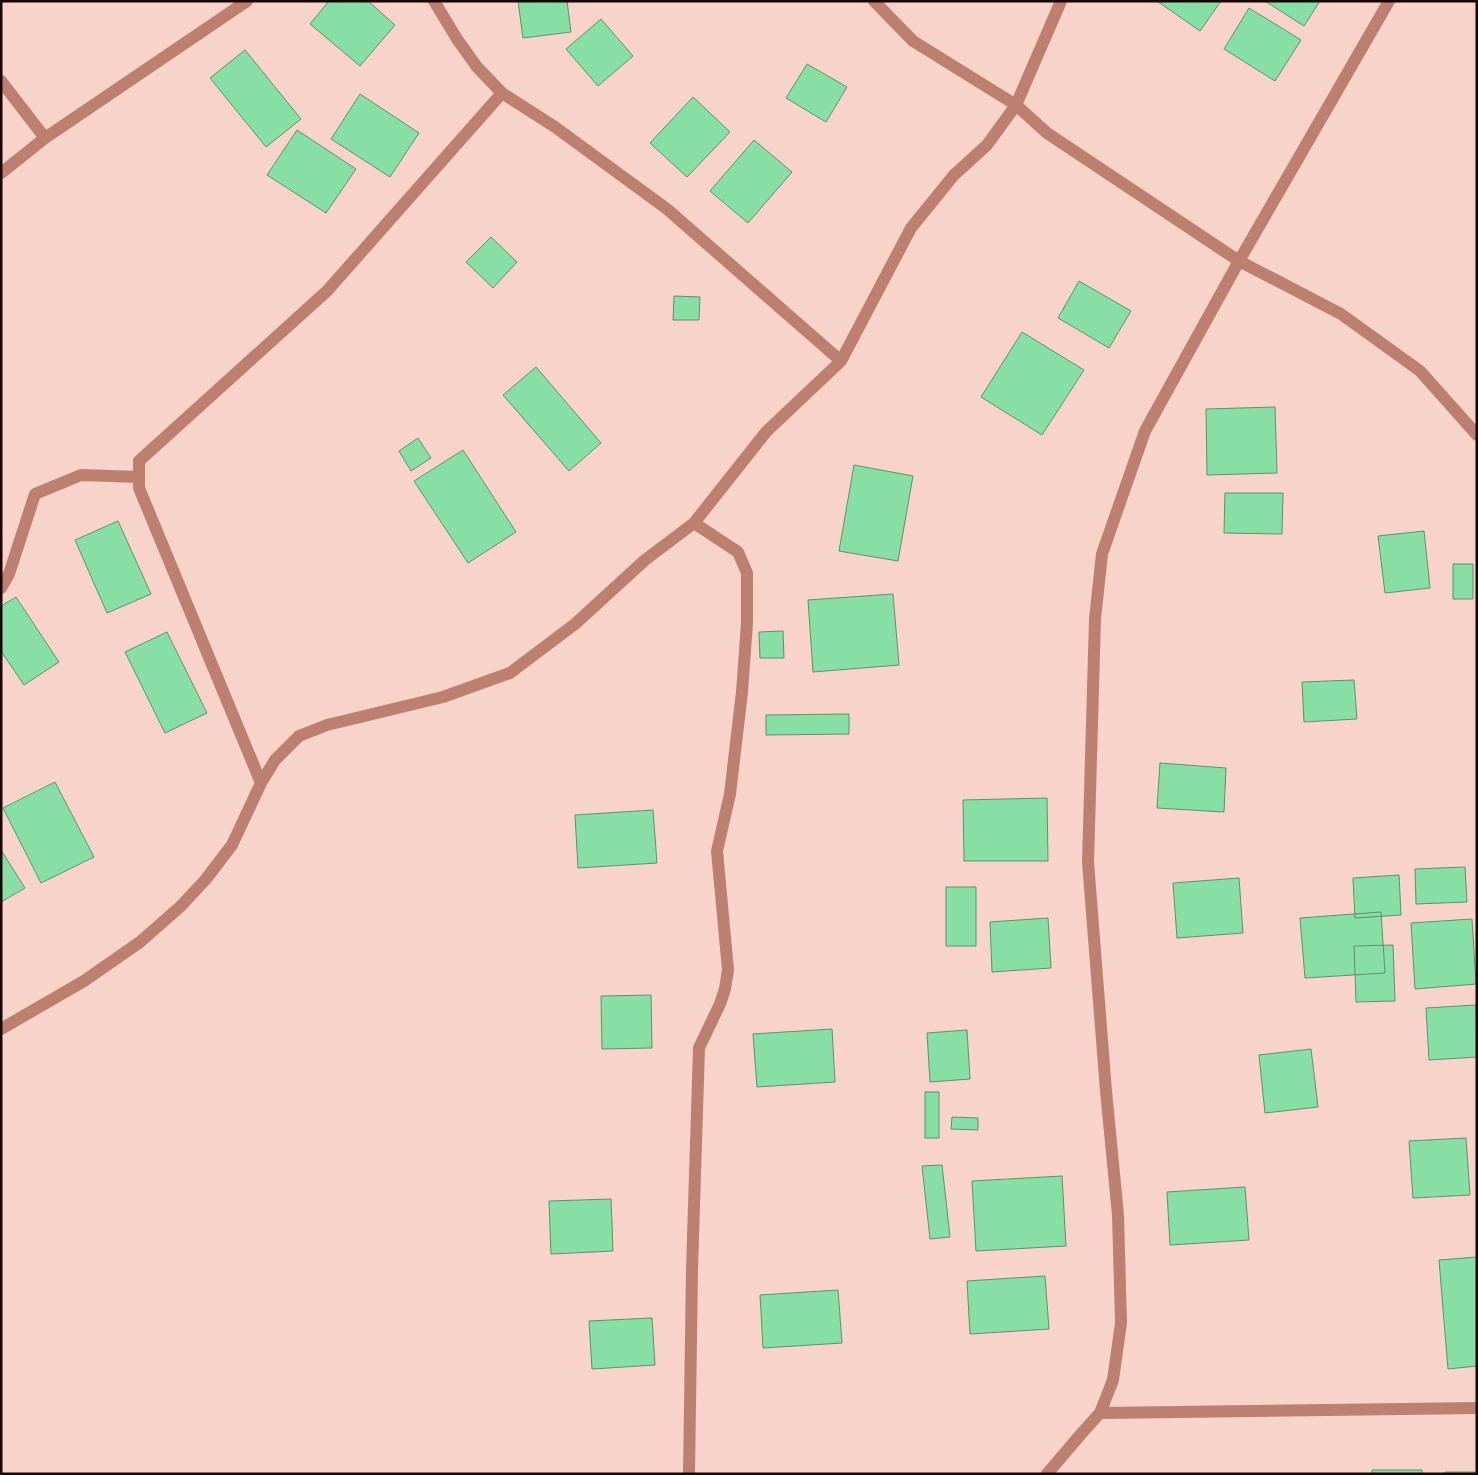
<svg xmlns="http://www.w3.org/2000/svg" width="1478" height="1475" viewBox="0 0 1478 1475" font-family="Rubik,sans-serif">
	<rect width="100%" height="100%" fill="#f8d3c9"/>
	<!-- building -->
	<path fill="#87dfa6" stroke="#5f906f" d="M329 1H368L395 25 360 66 310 24Z
		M518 1H567L571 32 523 38Z
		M1157 1H1221L1200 31Z
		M1265 1H1320L1304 26Z
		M1249 8 1301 40 1275 81 1224 49Z
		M601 19 633 56 598 86 566 49Z
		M245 50 301 119 266 147 210 78Z
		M807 64 847 87 826 122 786 98Z
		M360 94 419 133 390 177 331 139Z
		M693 97 730 132 687 177 650 143Z
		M297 130 356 169 326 213 267 175Z
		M754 140 792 172 748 223 710 191Z
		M491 237 517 262 493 288 466 262Z
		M1079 281 1131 311 1109 348 1058 318Z
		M674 296 700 297 699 320H673Z
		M1022 332 1084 370 1042 435 981 397Z
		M536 367 601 443 569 471 503 395Z
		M1275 407 1277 473 1207 475 1206 409Z
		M418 438 431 458 411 471 399 451Z
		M463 450 516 532 468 563 414 481Z
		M854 465 913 476 898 561 839 551Z
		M1225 493H1283L1282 534 1224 533Z
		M118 521 151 594 107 613 75 540Z
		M1424 531 1430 588 1385 593 1378 536Z
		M1453 564H1473V599H1453Z
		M893 594 899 665 813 672 808 600Z
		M16 597 59 662 24 685 1 651V606Z
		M783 631 784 658H760L759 632Z
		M167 632 207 713 165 733 125 652Z
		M1354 680 1357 719 1304 722 1302 682Z
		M849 714V734L766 735V715Z
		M1160 763 1226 768 1224 812 1157 808Z
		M55 782 94 857 41 883 3 808Z
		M1047 798 1048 861H964L963 800Z
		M653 810 657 863 578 868 575 815Z
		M1 850 25 888 1 902Z
		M1465 867 1467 902 1416 904 1415 869Z
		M1399 875 1401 915 1355 918 1353 878Z
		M1239 878 1243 933 1177 938 1173 883Z
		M946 887H976V946H946Z
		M1381 912 1385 973 1305 978 1300 918Z
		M1048 918 1051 968 992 972 990 922Z
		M1472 919 1476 984 1415 989 1411 923Z
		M1393 945 1395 1001 1356 1002 1354 946Z
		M651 995 652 1048 602 1049 601 996Z
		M1476 1005 1477 1057 1429 1060 1426 1008Z
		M832 1029 835 1082 757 1087 753 1034Z
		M967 1030 970 1079 930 1082 927 1033Z
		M1311 1049 1318 1107 1265 1113 1259 1055Z
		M925 1092H939V1138H925Z
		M952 1117 978 1118V1130L951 1129Z
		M1466 1138 1470 1195 1413 1198 1409 1141Z
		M942 1165 950 1237 930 1239 922 1166Z
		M1062 1176 1066 1246 976 1251 972 1181Z
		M1245 1187 1249 1240 1170 1245 1167 1192Z
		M611 1199 613 1251 551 1254 549 1201Z
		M1477 1257V1366L1448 1369 1439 1260Z
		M1045 1276 1049 1329 970 1334 967 1281Z
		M838 1290 842 1343 763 1348 760 1295Z
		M652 1318 655 1365 592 1369 589 1321Z
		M1372 1470H1422V1474H1372Z
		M1445 1472H1477V1474H1445Z"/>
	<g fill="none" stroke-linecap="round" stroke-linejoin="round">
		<!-- street -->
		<path stroke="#bc7f70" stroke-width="12" d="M434 1 457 39 477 67 502 93 555 127 667 209 841 361
			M874 1 913 41 1016 105 1061 1
			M1 81 45 138
			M1 173 45 138 247 1
			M1 588 9 574 35 494 81 475 139 477
			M261 783 139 488V461L327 291 502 93
			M1 1029 84 981 140 942 181 906 206 879 232 845 261 783 275 760 299 736 327 725 443 697 510 673 575 624 645 560 694 523 766 432 841 361 911 228 954 175 987 145 1016 105 1047 133 1239 261 1341 314 1420 371 1477 435
			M1100 1413 1477 1408
			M689 1474 692 1269 699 1048 720 1004 725 989 728 970 717 851 730 794 742 692 747 623V573L738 552 694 523
			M1047 1474 1081 1434 1100 1413 1113 1380 1121 1323 1118 1215 1106 1091 1088 862 1095 619 1102 554 1145 431 1239 261 1389 1"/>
	</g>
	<!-- border -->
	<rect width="1478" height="1475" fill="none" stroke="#180503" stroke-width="5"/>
</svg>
